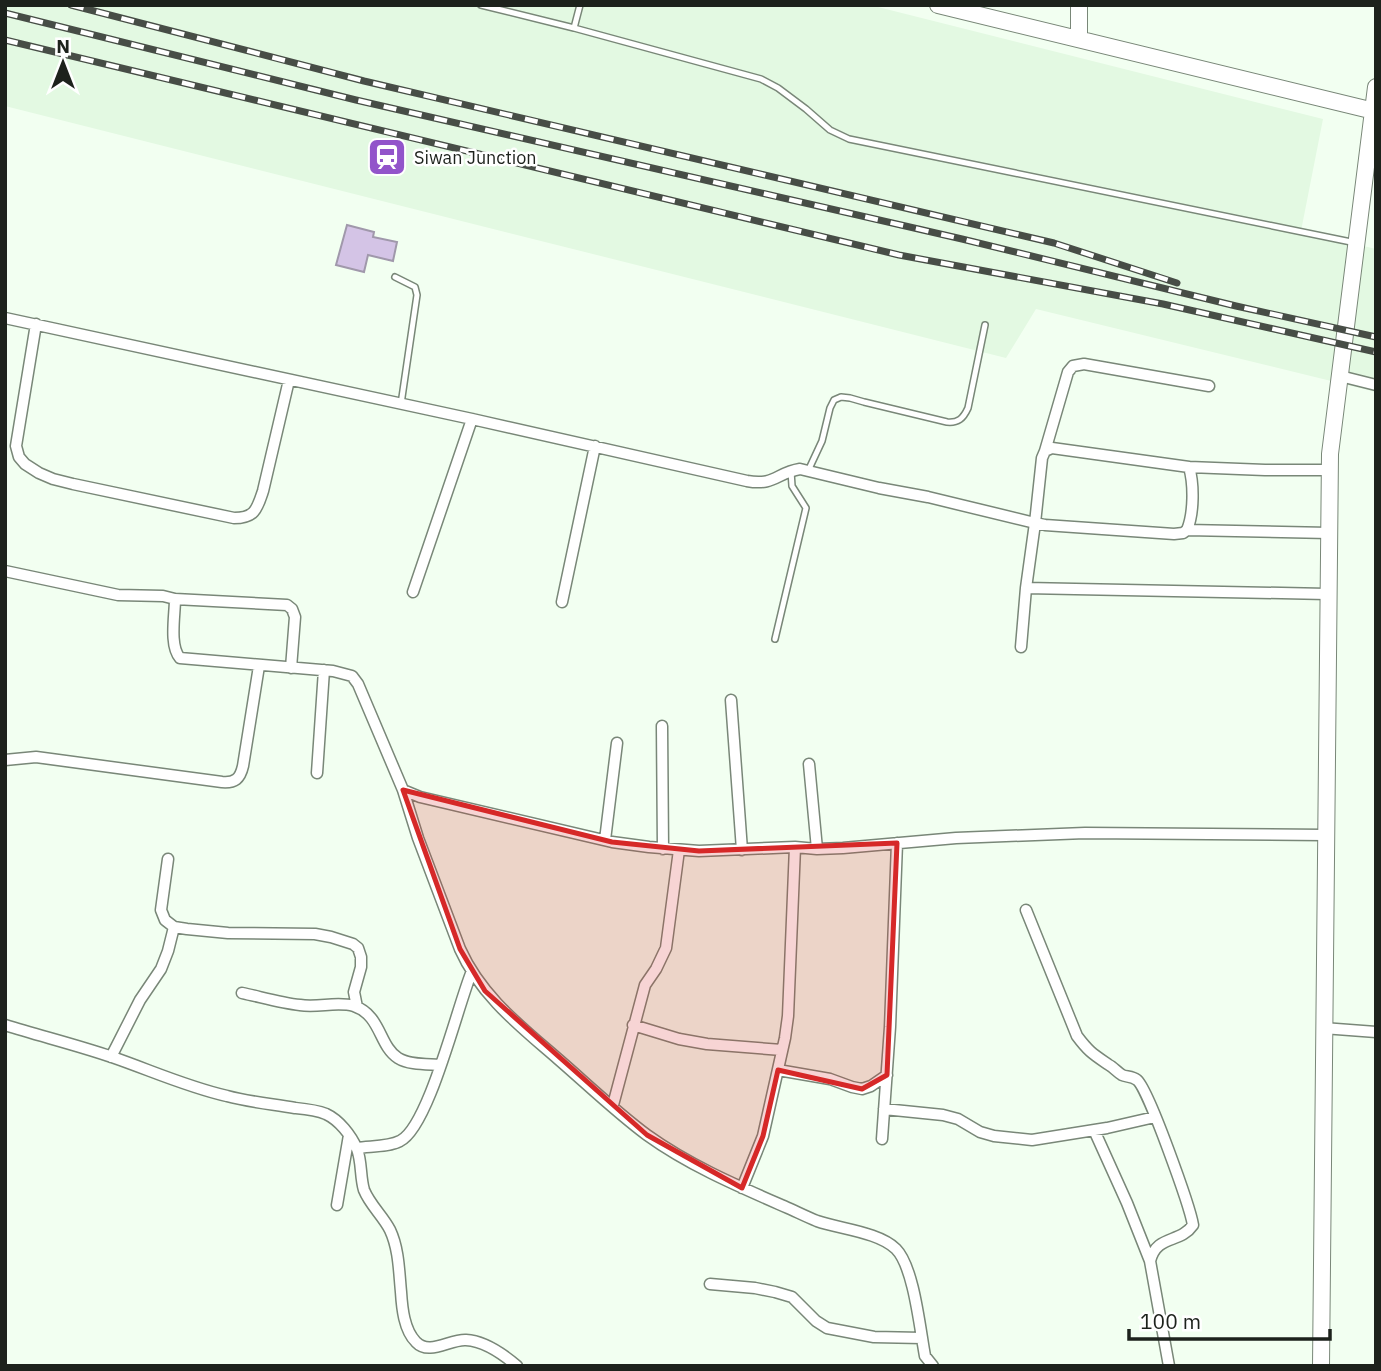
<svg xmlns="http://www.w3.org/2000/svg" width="1381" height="1371" viewBox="0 0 1381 1371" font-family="'IBM Plex Sans',sans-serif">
	<rect width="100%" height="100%" fill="#f2fff1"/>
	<!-- built -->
	<path fill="#e3f9e2" d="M5 5H870L1323 119 1301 231 1376 249V392L1036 309 1006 358 5 106Z"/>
	<!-- building -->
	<path fill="#d4c4e6" stroke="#a098ab" stroke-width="2" d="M347 225 374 232 373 237 397 242 393 261 368 255 364 272 336 265Z"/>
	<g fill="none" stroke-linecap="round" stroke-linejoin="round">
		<!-- lane casing -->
		<g stroke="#798778" stroke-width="8">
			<path id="lane" d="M481 5 574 28 761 79 778 88 806 109 830 130 849 139 1356 243
				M574 28 580 5
				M395 277 415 287 417 295 401 404
				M808 471 822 441 830 408 834 400 841 397 850 398 864 402 947 422C958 423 963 419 968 408L985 325
				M775 639 806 508 792 486 791 471"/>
		</g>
		<!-- street casing -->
		<g stroke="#798778" stroke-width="13">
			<path id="street" d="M5 318 472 419 747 481C775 486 776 473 800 469L879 488 928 497 1035 523 1026 588 1021 647
				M36 324 16 446 19 457 25 464 39 473 53 479 73 484 234 518C255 518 257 509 263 491L289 380
				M1340 376 1376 385
				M1052 448 1189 467C1194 484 1194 513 1187 530L1183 533 1174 534 1045 525 1035 523 1042 458 1045 451Z
				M1045 451 1068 372 1073 366 1084 364 1209 386
				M1189 467 1265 470H1329
				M1187 530 1329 533
				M5 571 118 595 163 596 175 599C175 615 169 646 180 658L333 671 352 676 358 684 403 790 420 797 612 842 649 847 699 851 795 847 817 849 843 848 956 838 1085 833 1325 835
				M1026 588 1327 594
				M413 592 472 419
				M175 599 287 605 292 609 295 617 291 668
				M562 602 595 446
				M731 700 742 850
				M662 726 663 849
				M5 760 36 757 222 782C235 783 240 779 243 766L259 666
				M809 764 817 849
				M317 773 324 670
				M403 790 418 838 460 949C481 996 520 1026 558 1059 587 1084 616 1112 647 1135 690 1166 740 1187 788 1208 797 1212 807 1217 817 1221 840 1229 879 1232 896 1249 914 1267 920 1330 925 1356L933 1366
				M605 840 617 743
				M168 859 161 910 165 920 174 927 187 929 228 933 315 934 331 937 353 944 358 948 361 957V967L354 992 357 1007
				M1026 910 1077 1036C1089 1052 1093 1054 1109 1065 1113 1067 1117 1072 1122 1075 1126 1077 1132 1076 1137 1080 1148 1088 1190 1207 1193 1225 1180 1244 1157 1234 1150 1261L1169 1366
				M242 993C261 997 281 1003 300 1005 318 1008 337 1001 354 1006 381 1015 379 1046 398 1058 409 1065 427 1064 440 1065
				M5 1025C40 1036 77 1045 112 1057 150 1070 187 1087 227 1096 249 1102 272 1104 295 1108 305 1109 316 1110 326 1114 339 1120 351 1135 357 1149 362 1162 360 1177 364 1190 370 1205 383 1216 390 1230 399 1249 399 1272 401 1292 402 1308 404 1330 416 1342 429 1356 450 1339 466 1340 485 1341 503 1354 517 1366
				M633 1025 679 1039 707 1044 782 1050
				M1323 1028 1376 1032
				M111 1057 140 1000 161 969 168 951 174 927
				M778 1070 830 1079 852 1087 862 1089 871 1086 887 1075
				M613 1105 645 985 656 969 666 948 679 850
				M884 1109 943 1115 958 1119 980 1132 994 1136 1032 1140 1107 1128 1155 1117
				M1094 1130 1127 1203 1150 1261
				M882 1139 890 1027 897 843
				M357 1148C370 1146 389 1147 400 1141 429 1127 458 1004 472 971
				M742 1188 763 1136 785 1038 788 1016 795 847
				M337 1205 349 1135
				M710 1284 755 1288 775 1292 792 1297 816 1321 827 1328 874 1337 922 1338"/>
		</g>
		<!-- secondary casing -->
		<g stroke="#798778" stroke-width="18">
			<path id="secondary" d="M938 5 1374 111
				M1079 39V5
				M1321 1366 1330 454 1376 87"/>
		</g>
		<!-- lane -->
		<use href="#lane" stroke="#fff" stroke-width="5"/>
		<!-- street -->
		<use href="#street" stroke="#fff" stroke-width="10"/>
		<!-- secondary -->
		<use href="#secondary" stroke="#fff" stroke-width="16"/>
		<!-- rail casing -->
		<g stroke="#474d46" stroke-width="7">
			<path id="rail" d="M71 5 364 81 1054 243 1177 283
				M5 13 356 100 962 239 1236 306 1376 337
				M5 40 899 255 1163 304 1376 352"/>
		</g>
		<!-- rail -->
		<use href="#rail" stroke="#fff" stroke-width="4.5" stroke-dasharray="13" stroke-linecap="butt"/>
	</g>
	<!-- marked area -->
	<path fill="#d62828" fill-opacity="0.2" stroke="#d62828" stroke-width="5" stroke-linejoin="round" d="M403 790 612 842 699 851 897 843 887 1075 862 1089 778 1070 763 1136 742 1188 647 1135 485 991 460 949Z"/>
	<!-- icons -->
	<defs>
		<g id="station-square" transform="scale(2.0125)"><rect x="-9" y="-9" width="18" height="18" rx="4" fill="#9254ca" stroke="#fff"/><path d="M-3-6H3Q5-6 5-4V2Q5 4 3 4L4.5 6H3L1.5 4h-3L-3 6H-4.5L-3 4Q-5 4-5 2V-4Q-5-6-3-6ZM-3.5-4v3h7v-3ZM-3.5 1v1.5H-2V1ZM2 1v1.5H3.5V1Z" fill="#fff"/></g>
	</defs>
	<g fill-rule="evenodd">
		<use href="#station-square" x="387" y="157"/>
	</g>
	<g text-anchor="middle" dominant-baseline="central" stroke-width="5" stroke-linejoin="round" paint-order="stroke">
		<!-- poi labels -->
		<g font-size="18" fill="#1d221c" stroke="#fff" text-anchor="start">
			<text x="414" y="157">Siwan Junction</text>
		</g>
	</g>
	<!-- border -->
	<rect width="1381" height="1371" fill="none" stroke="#1d221c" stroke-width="14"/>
	<!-- north arrow -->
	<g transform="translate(63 63)" stroke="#ffffff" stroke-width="5" paint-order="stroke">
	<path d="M0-5L12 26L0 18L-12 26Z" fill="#1d221c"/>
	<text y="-10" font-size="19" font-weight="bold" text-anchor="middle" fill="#1d221c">N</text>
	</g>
	<!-- scale -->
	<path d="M1129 1329v10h201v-10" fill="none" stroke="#1d221c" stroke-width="3.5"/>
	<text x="1140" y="1329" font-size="21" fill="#1d221c" stroke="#ffffff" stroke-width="5" paint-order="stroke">100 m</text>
</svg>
